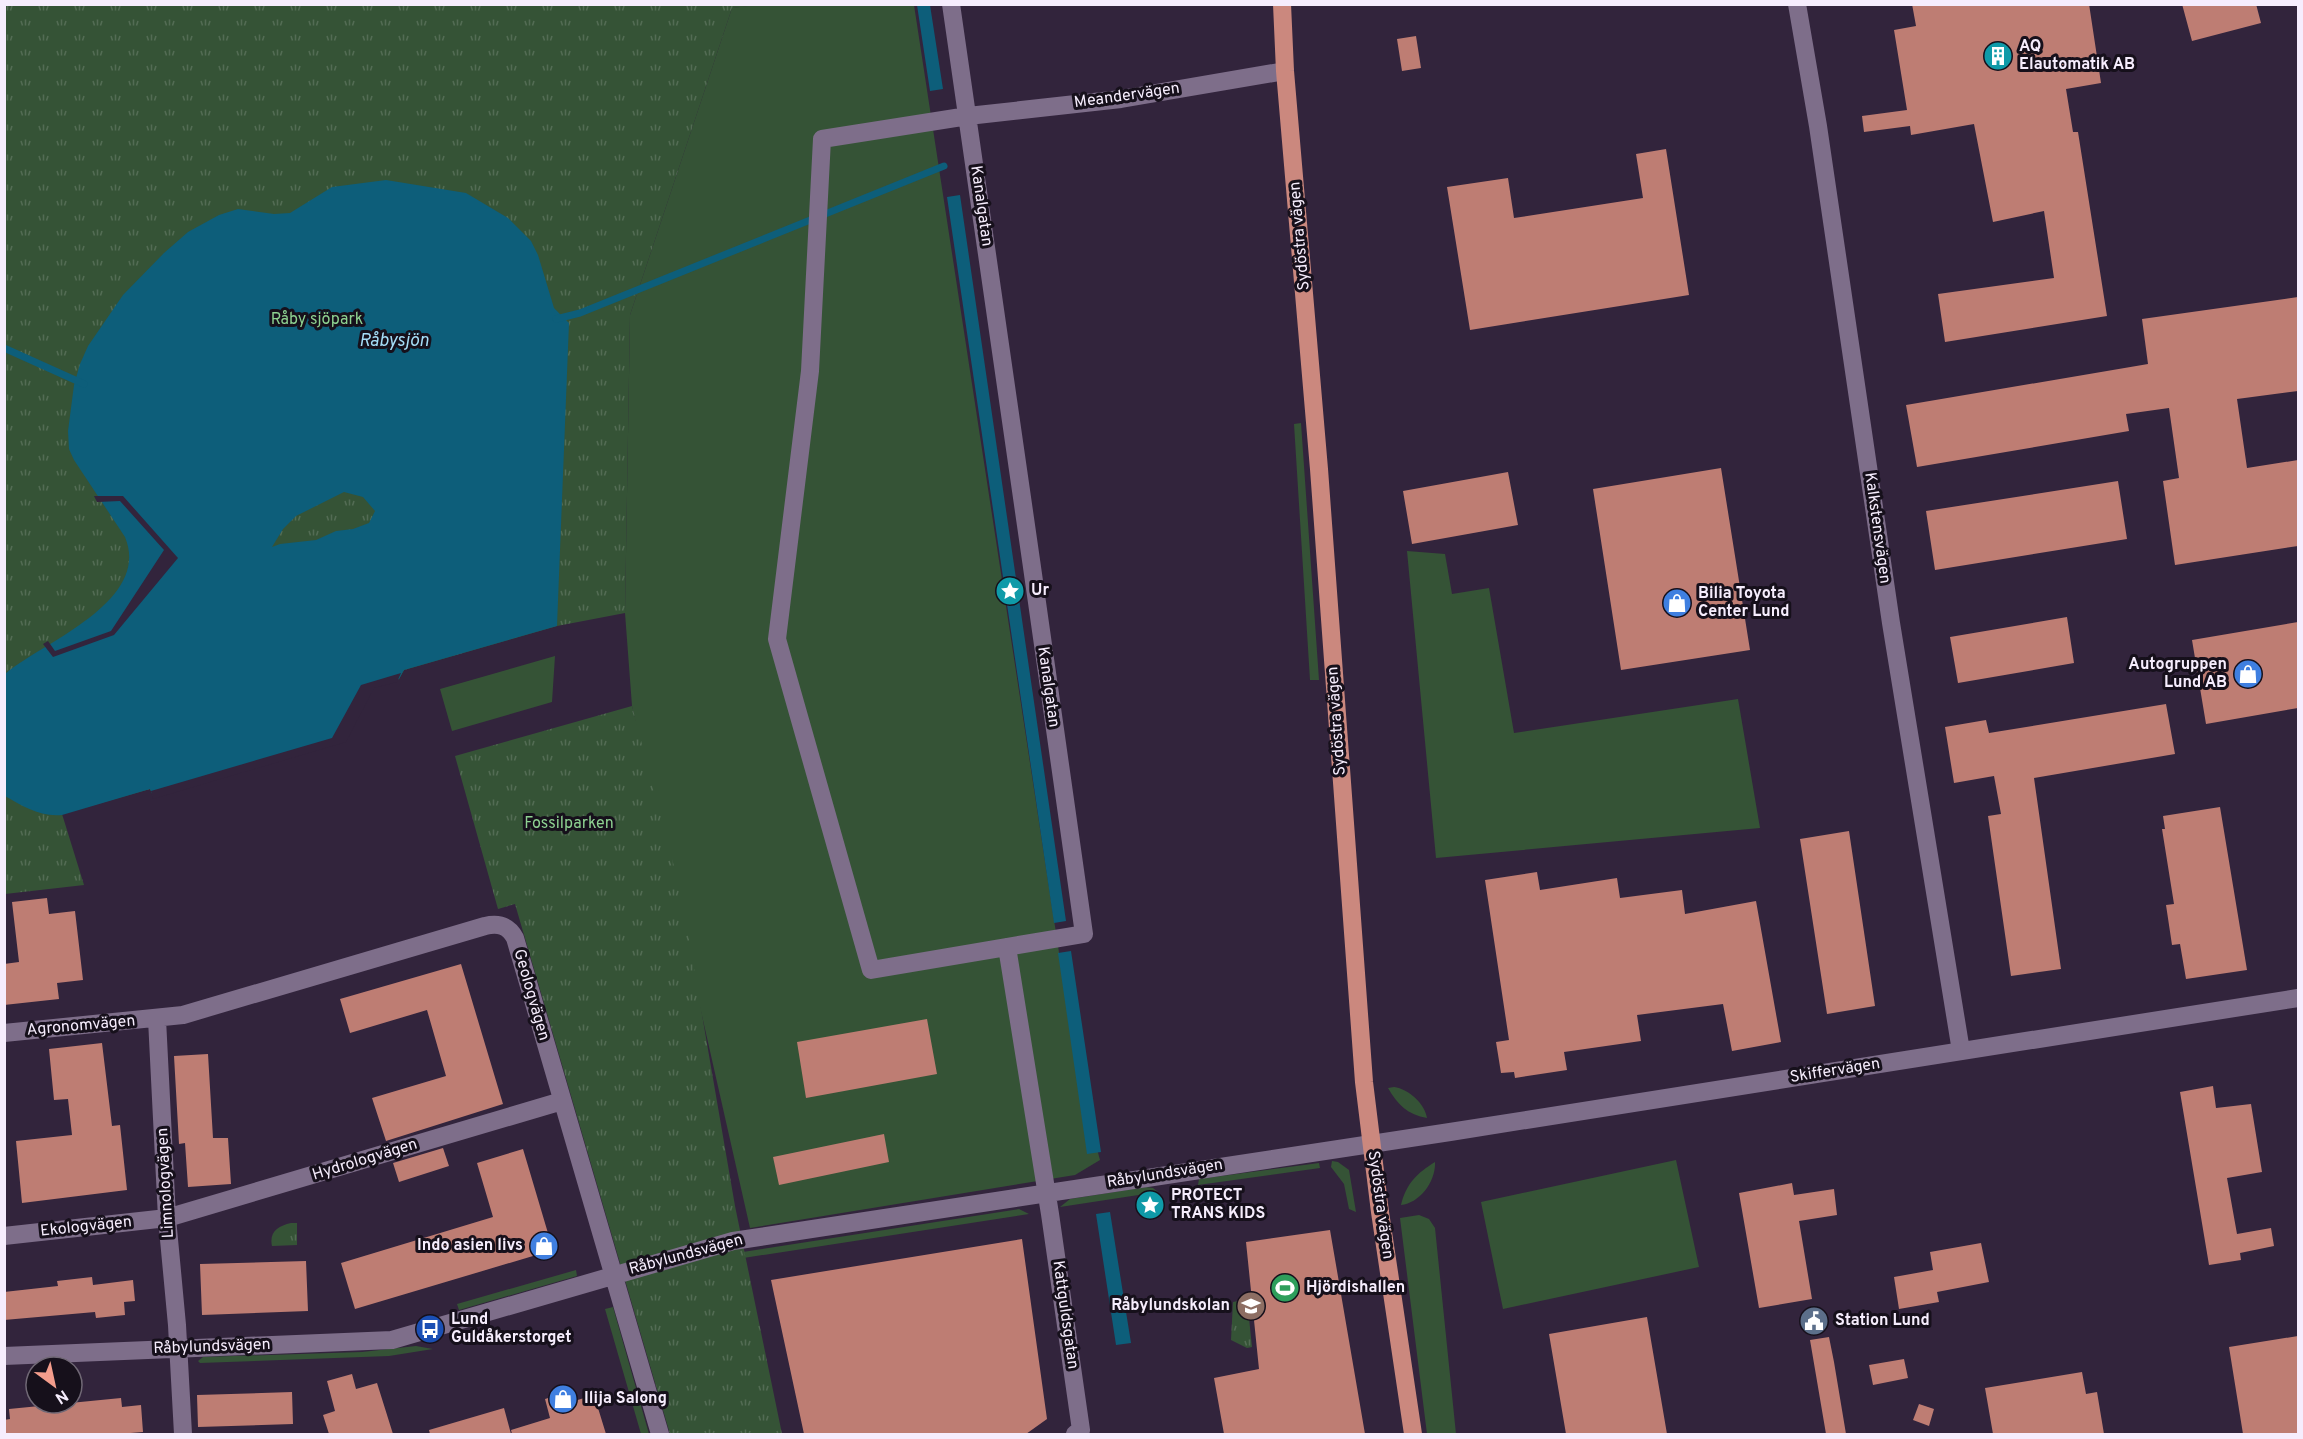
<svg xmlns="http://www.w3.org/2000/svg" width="2303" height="1439" viewBox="0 0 2303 1439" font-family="Overpass,sans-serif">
	<defs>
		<pattern id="park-tufts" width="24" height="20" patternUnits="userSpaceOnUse" patternTransform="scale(1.5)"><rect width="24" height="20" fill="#355336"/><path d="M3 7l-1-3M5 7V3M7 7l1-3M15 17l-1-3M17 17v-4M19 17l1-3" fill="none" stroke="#536c54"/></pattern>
	</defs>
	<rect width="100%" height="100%" fill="#32243c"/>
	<!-- grass -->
	<path fill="#355336" d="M763 4 914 5 1079 1083 1100 1160 1075 1175 750 1228 632 706 625 613 630 315 732 8Z
		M1301 423 1319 680H1310L1294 424Z
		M1407 551 1445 554 1452 594 1489 588 1514 733 1738 699 1760 828 1436 858Z
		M555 656 552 702 452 731 440 689Z
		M1394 1087C1409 1089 1425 1104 1427 1118 1408 1115 1397 1104 1388 1088Z
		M1676 1160 1699 1267 1503 1309 1481 1202Z
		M1332 1161 1338 1162 1349 1170 1356 1212 1349 1209 1344 1184 1331 1167Z
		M1435 1162C1436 1181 1420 1203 1401 1205 1406 1184 1417 1173 1435 1162Z
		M1319 1163 1320 1168 1198 1185 1199 1179Z
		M1146 1187 1153 1188 1158 1192 1060 1207 1070 1199Z
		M1019 1209 1029 1214 737 1259 736 1253Z
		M1419 1215 1429 1219 1435 1228 1456 1434H1427L1400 1218Z
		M576 1270 577 1276 459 1310 457 1304Z
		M613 1307 649 1434H641L605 1309Z
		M416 1346 433 1349 389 1356 200 1363 198 1361 203 1357 362 1352Z"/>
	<!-- park -->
	<path fill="url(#park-tufts)" d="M4 5H763L732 8 630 315 625 613 557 626 404 670 399 679 374 687 153 796 150 789 62 814 84 885 5 894Z
		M632 706 681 893 735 1206 782 1434H670L515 904 498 909 455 756Z
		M291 1223H297V1245L272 1246C269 1232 278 1226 291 1223Z
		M1247 1299 1252 1347 1247 1348 1231 1340 1233 1302Z"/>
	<!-- water -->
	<path fill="#0d5e7a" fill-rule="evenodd" d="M917 5H930L943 89 930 91Z
		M386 180 466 193 508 218 531 241 538 255 554 308 569 323 557 626 404 670 399 679 374 687 345 740 153 796 150 789 62 815C39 817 23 806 5 796V674C41 643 152 602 125 537L74 460 69 449 68 431 74 385 80 364 88 346 123 295 164 253 188 232 219 215 238 209 274 214 290 213 332 187ZM344 492 363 497 375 511 369 523 353 529 336 531 316 540 280 544 272 547 283 529 296 516Z
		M960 195 1066 921 1054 923 947 197Z
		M1071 951 1101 1152 1087 1154 1058 953Z
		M1110 1212 1131 1343 1116 1345 1096 1214Z"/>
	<!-- pier -->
	<path fill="#32243c" d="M94 496H123L178 558 114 635 53 657 43 644 48 641 55 651 111 631 164 550 120 501 97 502Z
		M401 673 397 682 374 688 346 742 153 799 151 791 332 738 361 685Z"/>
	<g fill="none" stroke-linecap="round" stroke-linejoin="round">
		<!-- stream -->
		<path stroke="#0d5e7a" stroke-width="7" d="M556 319 580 313 944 166
			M4 348 84 384"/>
	</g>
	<!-- building -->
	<path fill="#be7d73" d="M1912 4H2089L2101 83 2066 89 2073 132H2078L2107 316 1945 342 1938 294 2054 278 2044 211 1993 222 1974 124 1911 135 1910 126 1864 132 1862 116 1907 110 1894 30 1916 26Z
		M2182 4H2256L2261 23 2192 41Z
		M1416 36 1421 68 1402 71 1397 39Z
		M1666 149 1689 295 1470 330 1447 187 1508 178 1514 218 1643 198 1636 154Z
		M2298 297V391L2237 399 2247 468 2298 460V546L2175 565 2163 481 2179 478 2169 408 2126 414 2129 431 1917 467 1906 405 2148 364 2142 319Z
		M1721 468 1750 650 1621 670 1593 489Z
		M1508 472 1518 525 1412 544 1403 491Z
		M2118 481 2127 539 1935 570 1926 511Z
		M2067 617 2074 663 1958 683 1950 637Z
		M2298 622V708L2206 724 2192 640Z
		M2166 704 2175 754 2034 778 2061 969 2011 976 1988 816 2001 814 1994 776 1954 783 1945 727 1986 720 1989 733Z
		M2220 807 2247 970 2186 979 2180 944 2172 945 2166 905 2174 904 2162 829H2165L2163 816Z
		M1849 831 1875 1006 1827 1014 1800 839Z
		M1537 872 1540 890 1617 878 1620 898 1682 890 1685 914 1756 901 1781 1042 1732 1051 1723 1004 1637 1015 1641 1041 1564 1052 1567 1070 1515 1078 1514 1072 1501 1073 1496 1042 1509 1040 1485 880Z
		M47 898 49 914 75 911 83 980 57 983 59 999 4 1005V964L19 962 12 902Z
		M461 964 503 1104 386 1141 372 1098 446 1076 427 1010 350 1033 340 999Z
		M927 1019 937 1074 806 1098 797 1042Z
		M102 1043 112 1126 120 1125 127 1190 22 1203 16 1141 72 1135 68 1099 54 1100 49 1049Z
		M208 1054 213 1138H228L231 1184 188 1187 185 1143 179 1144 174 1056Z
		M2213 1086 2216 1108 2251 1104 2262 1172 2227 1178 2237 1234 2271 1228 2274 1246 2240 1253 2241 1260 2209 1265 2180 1092Z
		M884 1134 889 1162 779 1185 773 1157Z
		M443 1148 449 1166 399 1182 393 1163Z
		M523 1149 553 1250 355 1309 341 1263 493 1217 477 1163Z
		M1792 1183 1794 1195 1834 1189 1837 1215 1799 1221 1812 1299 1759 1308 1739 1193Z
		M1330 1230 1365 1434H1224L1214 1378 1259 1369 1246 1242Z
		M1022 1239 1047 1419 1026 1434H804L771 1280Z
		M1981 1243 1989 1282 1937 1292 1939 1302 1899 1309 1894 1277 1933 1270 1930 1252Z
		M306 1261 308 1311 202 1315 200 1264Z
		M92 1277 93 1285 133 1280 135 1301 124 1302 125 1315 96 1318 95 1312 4 1320V1292L58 1286 57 1281Z
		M1647 1317 1667 1434H1566L1549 1334Z
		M2298 1336V1434H2243L2229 1347Z
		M1829 1337 1834 1362 1846 1434H1826L1810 1340Z
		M1904 1359 1908 1378 1873 1385 1869 1365Z
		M2082 1372 2086 1394 2097 1392 2104 1434H1993L1985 1388Z
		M352 1374 356 1389 377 1383 393 1434H329L323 1415 335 1411 327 1381Z
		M292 1392 293 1424 198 1427 197 1395Z
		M568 1392 571 1402 594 1395 606 1434H512L511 1430 550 1418 545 1399Z
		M121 1398 122 1407 141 1405 143 1432 118 1434H4V1420L10 1419 9 1409Z
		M1919 1404 1934 1409 1929 1426 1913 1420Z
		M504 1408 511 1434H430L429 1430Z"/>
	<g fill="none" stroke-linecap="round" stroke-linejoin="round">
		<!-- minor -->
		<path stroke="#7e6e8a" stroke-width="18" d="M951 4C998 314 1039 624 1084 934L871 970 777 639 810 371 822 139 968 116 1121 99 1285 71
			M1797 4 1818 126 1891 623 1961 1051
			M1007 947 1050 1214 1081 1430 1075 1434
			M157 1019 167 1218 177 1325 183 1434
			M4 1033 183 1015 485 926C498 923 508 925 515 938L660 1434
			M4 1236 167 1218 562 1101
			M4 1356 392 1340 733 1241 1450 1132 2298 998"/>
		<!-- major -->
		<path stroke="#cb887e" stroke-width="18" d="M1282 4 1285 71 1319 469 1364 1082 1380 1212 1413 1434"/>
	</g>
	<!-- icons -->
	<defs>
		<g id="building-disc" transform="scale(1.5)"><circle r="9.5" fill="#0f9aa8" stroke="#16101b"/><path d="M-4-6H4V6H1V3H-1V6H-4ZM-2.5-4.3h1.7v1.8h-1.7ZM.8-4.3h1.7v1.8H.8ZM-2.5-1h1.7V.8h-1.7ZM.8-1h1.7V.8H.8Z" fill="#fff"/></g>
		<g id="sight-disc" transform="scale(1.5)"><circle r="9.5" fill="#0f9aa8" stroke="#16101b"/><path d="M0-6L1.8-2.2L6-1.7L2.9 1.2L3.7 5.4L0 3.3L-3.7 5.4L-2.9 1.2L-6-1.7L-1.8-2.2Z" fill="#fff"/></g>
		<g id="shop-disc" transform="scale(1.5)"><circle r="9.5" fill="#3f7fe0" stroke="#16101b"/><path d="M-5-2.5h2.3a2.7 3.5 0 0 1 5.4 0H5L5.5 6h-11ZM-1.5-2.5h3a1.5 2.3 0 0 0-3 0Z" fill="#fff"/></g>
		<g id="stadium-disc" transform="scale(1.5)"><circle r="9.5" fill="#2e9e5b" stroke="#16101b"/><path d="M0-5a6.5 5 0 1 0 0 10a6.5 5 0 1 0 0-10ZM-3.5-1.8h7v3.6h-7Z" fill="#fff"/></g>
		<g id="school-disc" transform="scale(1.5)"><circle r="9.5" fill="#8d6e63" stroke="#16101b"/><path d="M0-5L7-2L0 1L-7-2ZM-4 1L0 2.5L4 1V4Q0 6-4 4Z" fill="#fff"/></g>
		<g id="civic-disc" transform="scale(1.5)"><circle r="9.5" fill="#5c6f8a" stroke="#16101b"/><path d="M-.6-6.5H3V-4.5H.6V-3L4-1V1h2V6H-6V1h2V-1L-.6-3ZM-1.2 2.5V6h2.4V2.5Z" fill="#fff"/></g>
		<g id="bus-disc" transform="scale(1.5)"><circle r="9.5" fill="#1a4fb4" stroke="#16101b"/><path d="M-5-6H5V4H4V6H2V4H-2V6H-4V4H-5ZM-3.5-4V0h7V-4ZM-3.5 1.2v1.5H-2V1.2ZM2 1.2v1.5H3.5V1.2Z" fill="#fff"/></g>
	</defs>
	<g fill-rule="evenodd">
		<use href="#building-disc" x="1998" y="56"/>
		<use href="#sight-disc" x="1010" y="591"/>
		<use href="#shop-disc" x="1677" y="603"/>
		<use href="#shop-disc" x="2248" y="674"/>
		<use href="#sight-disc" x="1150" y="1205"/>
		<use href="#shop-disc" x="544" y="1246"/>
		<use href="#stadium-disc" x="1285" y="1288"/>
		<use href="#school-disc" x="1251" y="1306"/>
		<use href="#civic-disc" x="1814" y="1321"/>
		<use href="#bus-disc" x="430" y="1329"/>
		<use href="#shop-disc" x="563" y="1399"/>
	</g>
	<g text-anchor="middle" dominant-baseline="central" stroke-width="6" stroke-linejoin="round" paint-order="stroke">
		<!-- poi labels -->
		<g font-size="16" font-weight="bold" fill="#f6edfd" stroke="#16101b" text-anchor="start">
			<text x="2019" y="47">AQ<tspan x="2019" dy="18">Elautomatik AB</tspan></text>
			<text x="1031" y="591">Ur</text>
			<text x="1698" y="594">Bilia Toyota<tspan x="1698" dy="18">Center Lund</tspan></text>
			<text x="2227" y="665" text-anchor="end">Autogruppen<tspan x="2227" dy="18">Lund AB</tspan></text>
			<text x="1171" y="1196">PROTECT<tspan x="1171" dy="18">TRANS KIDS</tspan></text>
			<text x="523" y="1246" text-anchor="end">Indo asien livs</text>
			<text x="1306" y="1288">Hjördishallen</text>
			<text x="1230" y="1306" text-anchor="end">Råbylundskolan</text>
			<text x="451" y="1320">Lund<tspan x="451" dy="18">Guldåkerstorget</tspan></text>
			<text x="1835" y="1321">Station Lund</text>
			<text x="584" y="1399">Ilija Salong</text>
		</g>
		<!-- street labels -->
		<g font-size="16" fill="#f6edfd" stroke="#16101b">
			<text transform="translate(1127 96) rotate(-8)">Meandervägen</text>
			<text transform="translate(981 206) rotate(82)">Kanalgatan</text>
			<text transform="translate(1300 236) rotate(-95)">Sydöstra vägen</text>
			<text transform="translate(1877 528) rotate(82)">Kalkstensvägen</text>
			<text transform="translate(1048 687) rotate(82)">Kanalgatan</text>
			<text transform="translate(1337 721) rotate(-94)">Sydöstra vägen</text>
			<text transform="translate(531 995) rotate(74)">Geologvägen</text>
			<text transform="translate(81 1026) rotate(-5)">Agronomvägen</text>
			<text transform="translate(1835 1071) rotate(-9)">Skiffervägen</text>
			<text transform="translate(365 1160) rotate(-17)">Hydrologvägen</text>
			<text transform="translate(1165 1174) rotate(-9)">Råbylundsvägen</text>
			<text transform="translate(166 1183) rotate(-93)">Limnologvägen</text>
			<text transform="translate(1380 1205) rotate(82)">Sydöstra vägen</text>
			<text transform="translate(86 1227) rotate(-6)">Ekologvägen</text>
			<text transform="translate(686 1255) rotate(-15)">Råbylundsvägen</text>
			<text transform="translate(1065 1315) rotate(82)">Kattguldsgatan</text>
			<text transform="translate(212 1347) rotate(-2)">Råbylundsvägen</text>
		</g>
		<!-- park labels -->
		<g font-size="16" fill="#8ed291" stroke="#16101b">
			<text x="317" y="320">Råby sjöpark</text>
			<text x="569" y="824">Fossilparken</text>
		</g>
		<!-- water labels -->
		<g font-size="18" font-style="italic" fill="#a5ddf7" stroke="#16101b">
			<text x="394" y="341">Råbysjön</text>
		</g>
	</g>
	<!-- border -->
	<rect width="2303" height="1439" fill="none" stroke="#f6edfd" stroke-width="12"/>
	<!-- north arrow -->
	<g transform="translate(54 1385) rotate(147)"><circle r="28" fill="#16101b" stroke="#706875" stroke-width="1.5"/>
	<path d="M0-4.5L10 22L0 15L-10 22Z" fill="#f49d8c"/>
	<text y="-9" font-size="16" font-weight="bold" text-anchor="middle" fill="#f6edfd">N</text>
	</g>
</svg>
